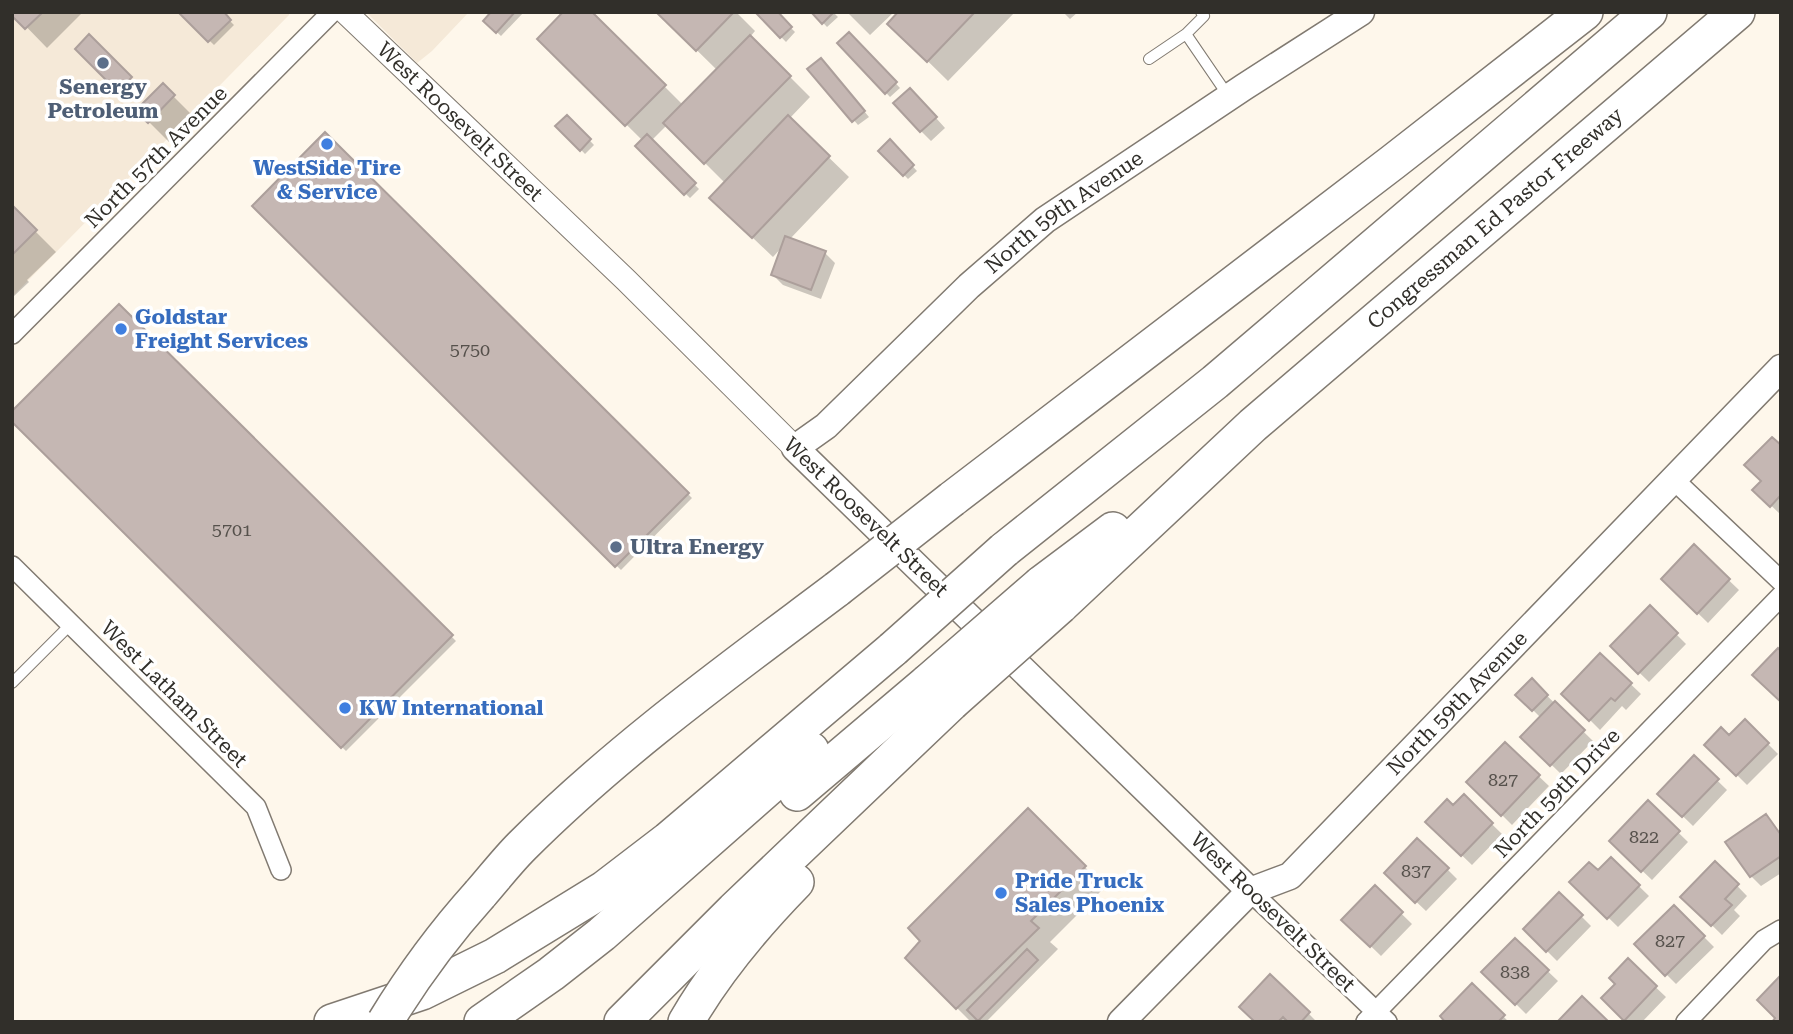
<svg xmlns="http://www.w3.org/2000/svg" width="1793" height="1034" viewBox="0 0 1793 1034" font-family="'Roboto Serif',serif">
	<rect width="100%" height="100%" fill="#fef7eb"/>
	<!-- built -->
	<path fill="#f5e9d8" d="M12 12H289V15L12 297Z
		M366 12H469L432 51 417 63Z"/>
	<!-- shadow -->
	<path fill="#0003" d="M12 12H83L47 48Z
		M180 12H221L234 25 214 45Z
		M493 12H524L501 36 485 21Z
		M590 12 683 105 717 70 658 12H736L755 31 750 37 810 97 789 119 849 177 790 239 825 253 835 263 821 299 783 285 773 275 783 246 773 257 732 218 726 184 667 125 651 141 699 189 690 198 637 146 642 140 540 39Z
		M757 12H775L795 32 786 42Z
		M813 12H833L838 17 827 27Z
		M847 12H894L870 35Z
		M901 12H1015L948 81 890 24Z
		M1063 12H1078L1070 19Z
		M849 34 900 88 890 97 839 43Z
		M89 37 135 83 123 95 77 49Z
		M825 64 869 117 858 125 810 69Z
		M163 86 194 117 169 142 138 111Z
		M920 100 945 128 931 141 921 131Z
		M567 117 594 145 585 154 558 126Z
		M325 134 692 498 621 570 254 206Z
		M890 142 917 171 908 179 881 151Z
		M12 208 56 252 27 280 29 282 12 298Z
		M119 306 456 641 346 751 12 419Z
		M1781 448V515L1755 490 1763 481Z
		M1694 547 1739 590 1708 623 1663 579Z
		M1650 608 1686 644 1649 682 1612 646Z
		M1600 655 1641 694 1626 710 1622 706 1600 730 1564 694Z
		M1532 681 1593 741 1561 774 1523 737 1541 718 1518 695Z
		M1745 721 1778 754 1747 785 1707 745 1729 737Z
		M1505 744 1549 786 1512 825 1469 782Z
		M1694 758 1727 790 1693 826 1660 794Z
		M1464 797 1502 834 1472 865 1427 822 1453 808Z
		M1648 803 1688 842 1652 880 1611 841Z
		M1028 811 1105 887 1050 942 1058 949 986 1022H971L907 958Z
		M1765 816 1781 834V873L1761 886 1751 876 1728 843Z
		M1418 840 1457 879 1426 911 1386 873Z
		M1611 859 1649 896 1618 927 1572 882 1598 872Z
		M1715 863 1747 896 1734 910 1740 916 1722 935 1683 897Z
		M1375 888 1412 924 1381 956 1344 920Z
		M1559 894 1591 926 1557 961 1525 929Z
		M1674 907 1714 947 1676 984 1636 944Z
		M1515 940 1558 981 1526 1014 1484 972Z
		M1628 961 1666 997 1642 1022H1627L1603 998 1617 984Z
		M1271 976 1317 1022H1257Z
		M1472 986 1509 1022H1448Z"/>
	<!-- building -->
	<path fill="#c5b7b3" stroke="#ac9f9b" stroke-width="2" d="M12 12H43L25 29 12 16Z
		M178 12H224L231 20 208 42Z
		M491 12H515L496 33 483 21Z
		M563 12H592L666 85 625 126 537 39Z
		M656 12H734L696 51Z
		M755 12H778L792 27 780 38Z
		M811 12H834L822 24Z
		M898 12H975L927 62 887 24Z
		M849 32 897 82 885 94 837 43Z
		M89 34 132 77 118 92 75 49Z
		M750 35 791 76 704 164 663 123Z
		M821 58 865 111 852 122 807 69Z
		M163 83 175 95 148 123 135 111Z
		M910 88 937 117 920 132 893 103Z
		M567 115 591 139 580 151 555 126Z
		M788 115 830 156 752 238 709 198Z
		M325 132 689 493 615 567 252 206Z
		M647 134 696 183 684 195 635 146Z
		M890 139 914 165 903 176 878 151Z
		M12 205 37 230 12 255Z
		M785 236 826 251 811 290 771 275Z
		M119 304 453 635 341 748 12 422V411Z
		M1772 437 1781 445V495L1770 507 1752 490 1761 481 1744 465Z
		M1694 544 1730 579 1697 614 1661 579Z
		M1650 605 1678 633 1638 674 1610 646Z
		M1778 648 1781 651V702L1752 675Z
		M1600 653 1632 683 1615 701 1611 698 1589 721 1561 694Z
		M1532 678 1548 695 1532 711 1515 695Z
		M1555 701 1585 730 1550 766 1520 737Z
		M1745 719 1769 743 1736 776 1704 745 1721 727 1729 735Z
		M1505 742 1540 775 1501 816 1466 782Z
		M1694 755 1719 779 1682 817 1657 794Z
		M1464 794 1493 823 1461 856 1425 822 1447 799 1453 805Z
		M1648 800 1680 831 1641 872 1609 841Z
		M1028 808 1086 866 1031 921 1039 928 956 1009 905 958 920 941 908 928Z
		M1766 814 1781 835V856L1750 877 1725 842Z
		M1417 838 1449 868 1415 903 1384 873Z
		M1611 857 1640 885 1607 919 1569 882 1589 862 1598 870Z
		M1715 861 1739 884 1725 899 1732 905 1711 926 1680 897Z
		M1375 885 1403 912 1370 947 1341 920Z
		M1559 892 1583 915 1546 952 1523 929Z
		M1674 905 1705 936 1665 976 1634 944Z
		M1515 938 1549 970 1515 1005 1481 972Z
		M1027 949 1038 960 978 1021 967 1010Z
		M1628 958 1657 986 1624 1021 1601 998 1615 984 1609 978Z
		M1270 974 1310 1012 1301 1022H1288L1283 1017 1278 1022H1255L1239 1007Z
		M1781 975V1022H1772L1775 1018 1757 1000Z
		M1472 983 1505 1015 1498 1022H1445L1440 1016Z
		M1582 996 1609 1022H1561L1559 1020Z"/>
	<g fill="none" stroke-linecap="round" stroke-linejoin="round">
		<!-- service casing -->
		<g stroke="#817a71" stroke-width="12">
			<path id="service" d="M1201 12 1204 16 1186 34 1229 97
				M1149 59 1186 34
				M12 683 71 624"/>
		</g>
		<!-- minor casing -->
		<g stroke="#817a71" stroke-width="22">
			<path id="minor" d="M12 334 332 12
				M1673 479 1781 581
				M12 566 256 807 281 870
				M1250 891 1387 1022
				M1366 1022 1781 596
				M1686 1022 1764 940 1781 930"/>
		</g>
		<!-- tertiary casing -->
		<g stroke="#817a71" stroke-width="25">
			<g id="tertiary">
				<path id="s1" d="M345 12 626 280 795 448"/>
			</g>
		</g>
		<!-- secondary casing -->
		<g stroke="#817a71" stroke-width="29">
			<g id="secondary">
				<path id="s2" d="M1250 891 795 448 826 426 969 286 1045 220 1244 87 1361 12"/>
				<path id="s3" d="M1121 1022 1250 891 1290 876 1781 368"/>
			</g>
		</g>
		<!-- motorway casing -->
		<g stroke="#817a71" stroke-width="38">
			<g id="motorway">
				<path d="M952 499 1393 162 1585 12"/>
				<path d="M1004 550 1215 382 1649 12"/>
				<path d="M1041 584 1113 530"/>
				<path id="s4" d="M1060 606 1253 425 1737 12"/>
				<path d="M797 793 928 682"/>
				<path d="M480 894C494 878 507 861 522 846 618 750 728 671 837 589"/>
				<path d="M332 1022 422 992 495 956 604 889 668 840 893 649"/>
				<path d="M482 1022 551 974 602 934 811 750"/>
				<path d="M622 1022 734 910 951 703"/>
				<path d="M686 1022C716 970 754 925 796 882"/>
			</g>
		</g>
		<!-- service -->
		<use href="#service" stroke="#fff" stroke-width="10"/>
		<!-- minor -->
		<use href="#minor" stroke="#fff" stroke-width="19"/>
		<!-- tertiary -->
		<use href="#tertiary" stroke="#fff" stroke-width="23"/>
		<!-- secondary -->
		<use href="#secondary" stroke="#fff" stroke-width="26"/>
		<!-- motorway -->
		<use href="#motorway" stroke="#fff" stroke-width="35"/>
		<!-- motorway-bridge casing -->
		<g stroke="#817a71" stroke-width="38" stroke-linecap="butt">
			<path id="motorway-bridge" d="M837 589 952 499
				M893 649 1004 550
				M928 682 1041 584
				M951 703 1060 606
				M385 1022C413 976 444 934 480 894"/>
		</g>
		<!-- motorway-bridge -->
		<use href="#motorway-bridge" stroke="#fff" stroke-width="35"/>
	</g>
	<!-- markers -->
	<g fill="#5c6f8a" stroke="#fff" stroke-width="2.5">
		<circle cx="103" cy="63" r="7"/>
		<circle cx="616" cy="547" r="7"/>
	</g>
	<g fill="#3f7fe0" stroke="#fff" stroke-width="2.5">
		<circle cx="327" cy="144" r="7"/>
		<circle cx="121" cy="329" r="7"/>
		<circle cx="345" cy="708" r="7"/>
		<circle cx="1001" cy="893" r="7"/>
	</g>
	<g text-anchor="middle" dominant-baseline="central" stroke-width="7" stroke-linejoin="round" paint-order="stroke">
		<!-- number labels -->
		<g font-size="18" fill="#56514c">
			<text x="470" y="349">5750</text>
			<text x="232" y="529">5701</text>
			<text x="1503" y="779">827</text>
			<text x="1644" y="836">822</text>
			<text x="1416" y="870">837</text>
			<text x="1670" y="940">827</text>
			<text x="1515" y="971">838</text>
		</g>
		<!-- service labels -->
		<g font-size="21" font-weight="bold" fill="#4e5e75" stroke="#fff">
			<text x="103" y="87">Senergy<tspan x="103" dy="24">Petroleum</tspan></text>
			<text x="630" y="547" text-anchor="start">Ultra Energy</text>
		</g>
		<!-- street labels -->
		<g font-size="21" fill="#312f2a" stroke="#fff">
			<text stroke="none"><textPath href="#s1" startOffset="159">West Roosevelt Street</textPath></text>
			<text transform="translate(156 157) rotate(-45)">North 57th Avenue</text>
			<text stroke="none"><textPath href="#s2" startOffset="994">North 59th Avenue</textPath></text>
			<text stroke="none"><textPath href="#s4" startOffset="583">Congressman Ed Pastor Freeway</textPath></text>
			<text transform="translate(866 517) rotate(44)">West Roosevelt Street</text>
			<text transform="translate(174 694) rotate(45)">West Latham Street</text>
			<text stroke="none"><textPath href="#s3" startOffset="467">North 59th Avenue</textPath></text>
			<text transform="translate(1557 793) rotate(-46)">North 59th Drive</text>
			<text transform="translate(1273 912) rotate(44)">West Roosevelt Street</text>
		</g>
		<!-- shop labels -->
		<g font-size="21" font-weight="bold" fill="#366cbe" stroke="#fff" text-anchor="start">
			<text x="327" y="168" text-anchor="middle">WestSide Tire<tspan x="327" dy="24">&amp; Service</tspan></text>
			<text x="135" y="317">Goldstar<tspan x="135" dy="24">Freight Services</tspan></text>
			<text x="359" y="708">KW International</text>
			<text x="1015" y="881">Pride Truck<tspan x="1015" dy="24">Sales Phoenix</tspan></text>
		</g>
	</g>
	<!-- border -->
	<rect width="1793" height="1034" fill="none" stroke="#312f2a" stroke-width="28"/>
</svg>
